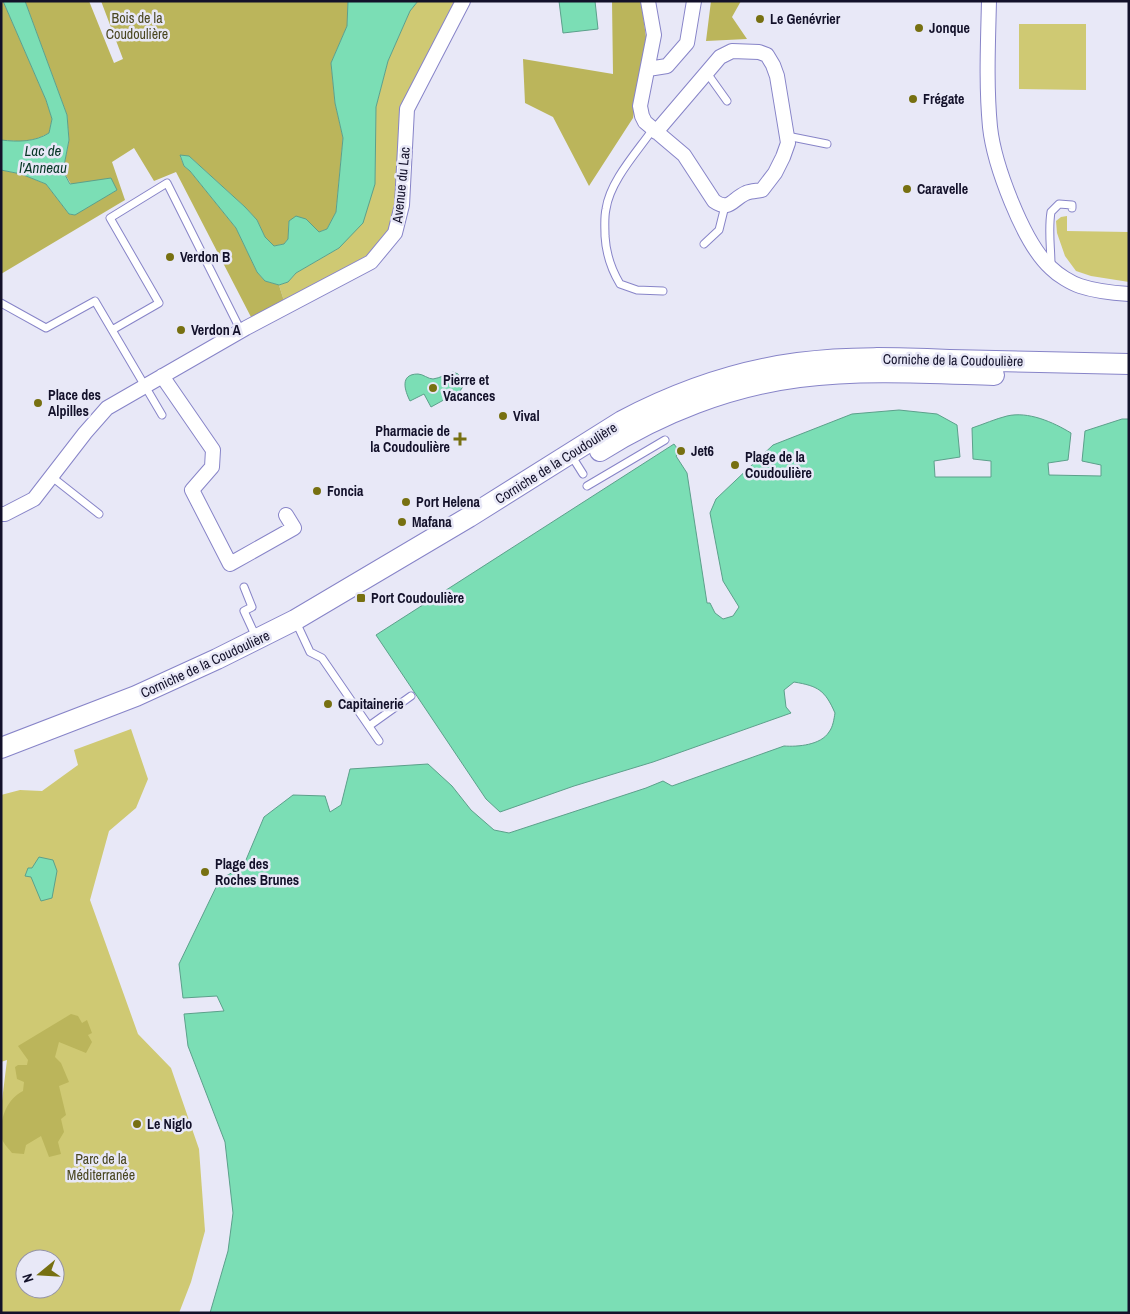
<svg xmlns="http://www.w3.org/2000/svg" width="1130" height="1314" viewBox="0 0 1130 1314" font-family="'Archivo Narrow',sans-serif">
	<rect width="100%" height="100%" fill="#e8e8f7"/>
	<!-- green -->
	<path fill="#cfc973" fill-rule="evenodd" d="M418 1H459L412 93 398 201 390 230 368 255 284 301 279 285 288 282 296 273 339 248 375 184 376 107 388 61 410 11Z
		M1019 24H1086V90L1019 89Z
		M1067 216V231L1129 232V282L1091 276 1076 271 1065 256 1057 233 1056 221 1061 217Z
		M131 729 148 779 136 808 109 831 90 900 138 1034 171 1068 199 1149 205 1231 191 1282 179 1313H1V1109L7 1060 1 1062V795L20 790 42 791 78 765 74 750ZM25 1259H55V1289H25Z"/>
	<!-- forest -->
	<path fill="#bbb55b" d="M1 1H3L46 100 52 119 49 133C34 142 18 142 1 140Z
		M25 1H89L114 63 123 59 101 1H348L347 26 331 63 335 103 343 138 336 212 327 229 319 232 306 219 289 221 288 239 284 244 274 246 265 237 257 220 245 207 189 156H180L184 166 190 171 236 228 257 272 265 281 279 285 284 301 251 317 176 172 154 181 134 148 112 162 125 200 1 274V170L21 174 46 184 69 214 74 215 117 190 71 184 63 171 69 140 67 115Z
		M612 1H641L646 37 633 118 589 186 553 117 525 103 523 59 613 74Z
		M711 1H741L732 17 747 39 706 41Z
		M71 1014 78 1016 82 1023 87 1020 92 1033 88 1035 92 1042 86 1053 59 1042 55 1057 61 1063 69 1082 59 1086 66 1115 61 1119 64 1132 58 1142 61 1154 49 1157 41 1136 26 1145 24 1154 12 1153C8 1148 2 1142 1 1136 0 1118 7 1099 23 1091L24 1082 17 1079 15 1067 18 1065H27L28 1060 18 1046Z"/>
	<!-- water -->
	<path fill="#7bdeb5" stroke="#5ca08b" d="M3 1H25L67 115 69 140 63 171 70 184 111 178 117 190 75 215 69 214 46 184 21 174 1 170V140C18 142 35 142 49 133L52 119 46 100Z
		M348 1H418L410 11 388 61 376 107 375 184 363 223 339 248 296 273 288 282 279 285 265 281 257 272 236 228 190 171 184 166 180 155 189 156 245 207 257 220 265 237 274 246 284 244 288 239 289 221 296 216 306 219 319 232 327 229 336 212 343 138 335 103 331 63 347 26Z
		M559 1H595L598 29 563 33Z
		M453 372 458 374 464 385 460 391 431 407 424 394 410 401C405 391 399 374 418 374 423 374 428 379 433 379 440 378 447 374 453 372Z
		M899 410 937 414 957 425 960 457 934 461 935 477H991V461L973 459 972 428C984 424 995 419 1007 416 1028 411 1053 422 1071 433L1068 460 1048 463 1049 475 1101 476V465L1082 461 1085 431 1122 419H1129V1313H210L228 1251 233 1213 225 1142 188 1046 184 1014 224 1011 217 996 183 998 179 964 220 879 243 867 264 817 293 795 325 796 330 812 341 805 350 769 428 764 452 786 471 810 494 830 509 833 646 788 663 781 672 786 784 746C798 747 821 745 829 732 833 727 834 719 835 713 825 690 818 686 794 682L784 690 786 707 791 713 653 762 574 786 500 812 486 799 376 635 674 444 680 452 676 456 687 473 707 603H710L715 613 723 619 733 616 739 607 723 581 710 513 716 499 773 445 852 414Z
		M39 857 53 860 57 871 52 898 41 901 31 877 25 876 28 868H32Z"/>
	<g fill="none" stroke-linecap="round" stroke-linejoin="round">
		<!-- service casing -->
		<g stroke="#8784c8" stroke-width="9">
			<path id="service" d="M707 73 727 101
				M653 129C637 152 610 181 606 209 604 218 605 227 605 236 606 253 611 269 620 284L637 290 663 291
				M787 136 827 144
				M704 244 719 230 725 206
				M1051 265C1051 248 1048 230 1051 212L1059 204 1072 205V208
				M1 303 46 328 95 301 162 415
				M112 330 159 303 110 218 167 183 241 331
				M571 455 583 474
				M52 477 99 514
				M587 486 665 440
				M244 587 252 607 244 611 256 637
				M296 622 310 652 322 658 379 741
				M369 726 411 696"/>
		</g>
		<!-- minor casing -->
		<g stroke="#8784c8" stroke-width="16">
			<path id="minor" d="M648 1 654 35 640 106 642 116 645 122 684 155 714 201C730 212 732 199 746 193 751 191 757 191 762 190L775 173 783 157 788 143 777 76 773 65 767 55 759 52 732 51 720 57 656 132
				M989 1C988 43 986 85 990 127 994 164 1023 243 1051 268 1058 275 1071 283 1080 286 1095 291 1113 293 1129 294
				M648 69 667 66 687 43 694 1
				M162 376 213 450 212 467 192 490 230 564 294 528 286 515
				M1 514H5L34 499 85 433 107 408 246 328 371 262 395 233 402 205 407 109 463 1"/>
		</g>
		<!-- secondary casing -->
		<g stroke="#8784c8" stroke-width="22">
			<path id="secondary" d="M600 451C660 413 729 386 799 377 864 369 929 373 994 375
				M1 748 136 696 217 659 295 620 469 517 622 421C677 392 737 371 798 363 849 356 899 358 950 360 1010 361 1069 363 1129 364"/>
		</g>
		<!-- service -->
		<use href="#service" stroke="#fff" stroke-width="7"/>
		<!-- minor -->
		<use href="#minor" stroke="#fff" stroke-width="14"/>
		<!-- secondary -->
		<use href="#secondary" stroke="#fff" stroke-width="20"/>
	</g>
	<!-- markers -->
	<g fill="#777011" stroke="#e8e8f7" stroke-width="2">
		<circle cx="760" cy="19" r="5"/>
		<circle cx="919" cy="28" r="5"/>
		<circle cx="913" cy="99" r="5"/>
		<circle cx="907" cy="189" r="5"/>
		<circle cx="170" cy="257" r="5"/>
		<circle cx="181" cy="330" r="5"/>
		<circle cx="433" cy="388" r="5"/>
		<circle cx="38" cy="403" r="5"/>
		<circle cx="503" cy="416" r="5"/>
		<path d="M457.5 431.5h5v5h5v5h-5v5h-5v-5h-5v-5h5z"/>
		<circle cx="681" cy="451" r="5"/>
		<circle cx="735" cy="465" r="5"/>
		<circle cx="317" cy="491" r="5"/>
		<circle cx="406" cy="502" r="5"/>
		<circle cx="402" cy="522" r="5"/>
		<rect x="356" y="593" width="10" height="10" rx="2.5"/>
		<circle cx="328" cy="704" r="5"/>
		<circle cx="205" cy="872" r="5"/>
		<circle cx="137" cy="1124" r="5"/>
	</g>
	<g text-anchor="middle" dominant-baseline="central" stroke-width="5" stroke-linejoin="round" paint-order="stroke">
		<!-- park labels -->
		<g font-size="14" fill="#494620" stroke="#e8e8f7">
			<text x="137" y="18">Bois de la<tspan x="137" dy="16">Coudoulière</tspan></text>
			<text x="101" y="1159">Parc de la<tspan x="101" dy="16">Méditerranée</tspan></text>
		</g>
		<!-- poi labels -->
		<g font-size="14" font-weight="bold" fill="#13112a" stroke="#e8e8f7" text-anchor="start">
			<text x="770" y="19">Le Genévrier</text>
			<text x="929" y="28">Jonque</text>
			<text x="923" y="99">Frégate</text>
			<text x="917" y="189">Caravelle</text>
			<text x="180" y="257">Verdon B</text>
			<text x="191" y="330">Verdon A</text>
			<text x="443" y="380">Pierre et<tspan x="443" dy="16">Vacances</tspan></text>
			<text x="48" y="395">Place des<tspan x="48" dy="16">Alpilles</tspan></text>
			<text x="513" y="416">Vival</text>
			<text x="450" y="431" text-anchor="end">Pharmacie de<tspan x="450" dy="16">la Coudoulière</tspan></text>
			<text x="691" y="451">Jet6</text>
			<text x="745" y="457">Plage de la<tspan x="745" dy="16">Coudoulière</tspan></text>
			<text x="327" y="491">Foncia</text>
			<text x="416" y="502">Port Helena</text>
			<text x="412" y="522">Mafana</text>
			<text x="371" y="598">Port Coudoulière</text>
			<text x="338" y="704">Capitainerie</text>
			<text x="215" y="864">Plage des<tspan x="215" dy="16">Roches Brunes</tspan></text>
			<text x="147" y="1124">Le Niglo</text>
		</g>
		<!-- street labels -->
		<g font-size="14" fill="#13112a" stroke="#e8e8f7">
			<text transform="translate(401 185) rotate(-84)">Avenue du Lac</text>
			<text transform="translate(953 360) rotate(1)">Corniche de la Coudoulière</text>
			<text transform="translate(556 463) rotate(-32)">Corniche de la Coudoulière</text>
			<text transform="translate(205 664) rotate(-25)">Corniche de la Coudoulière</text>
		</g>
		<!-- water labels -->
		<g font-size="15" font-style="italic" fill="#083727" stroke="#e8e8f7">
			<text x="43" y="150">Lac de<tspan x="43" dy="17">l'Anneau</tspan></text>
		</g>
	</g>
	<!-- border -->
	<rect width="1130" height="1314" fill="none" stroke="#13112a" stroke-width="5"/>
	<!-- north arrow -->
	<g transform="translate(40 1274) rotate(252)"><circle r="24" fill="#e8e8f7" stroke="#9392a5"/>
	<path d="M0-4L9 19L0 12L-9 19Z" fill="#777011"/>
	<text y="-8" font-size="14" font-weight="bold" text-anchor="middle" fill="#13112a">N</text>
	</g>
</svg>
